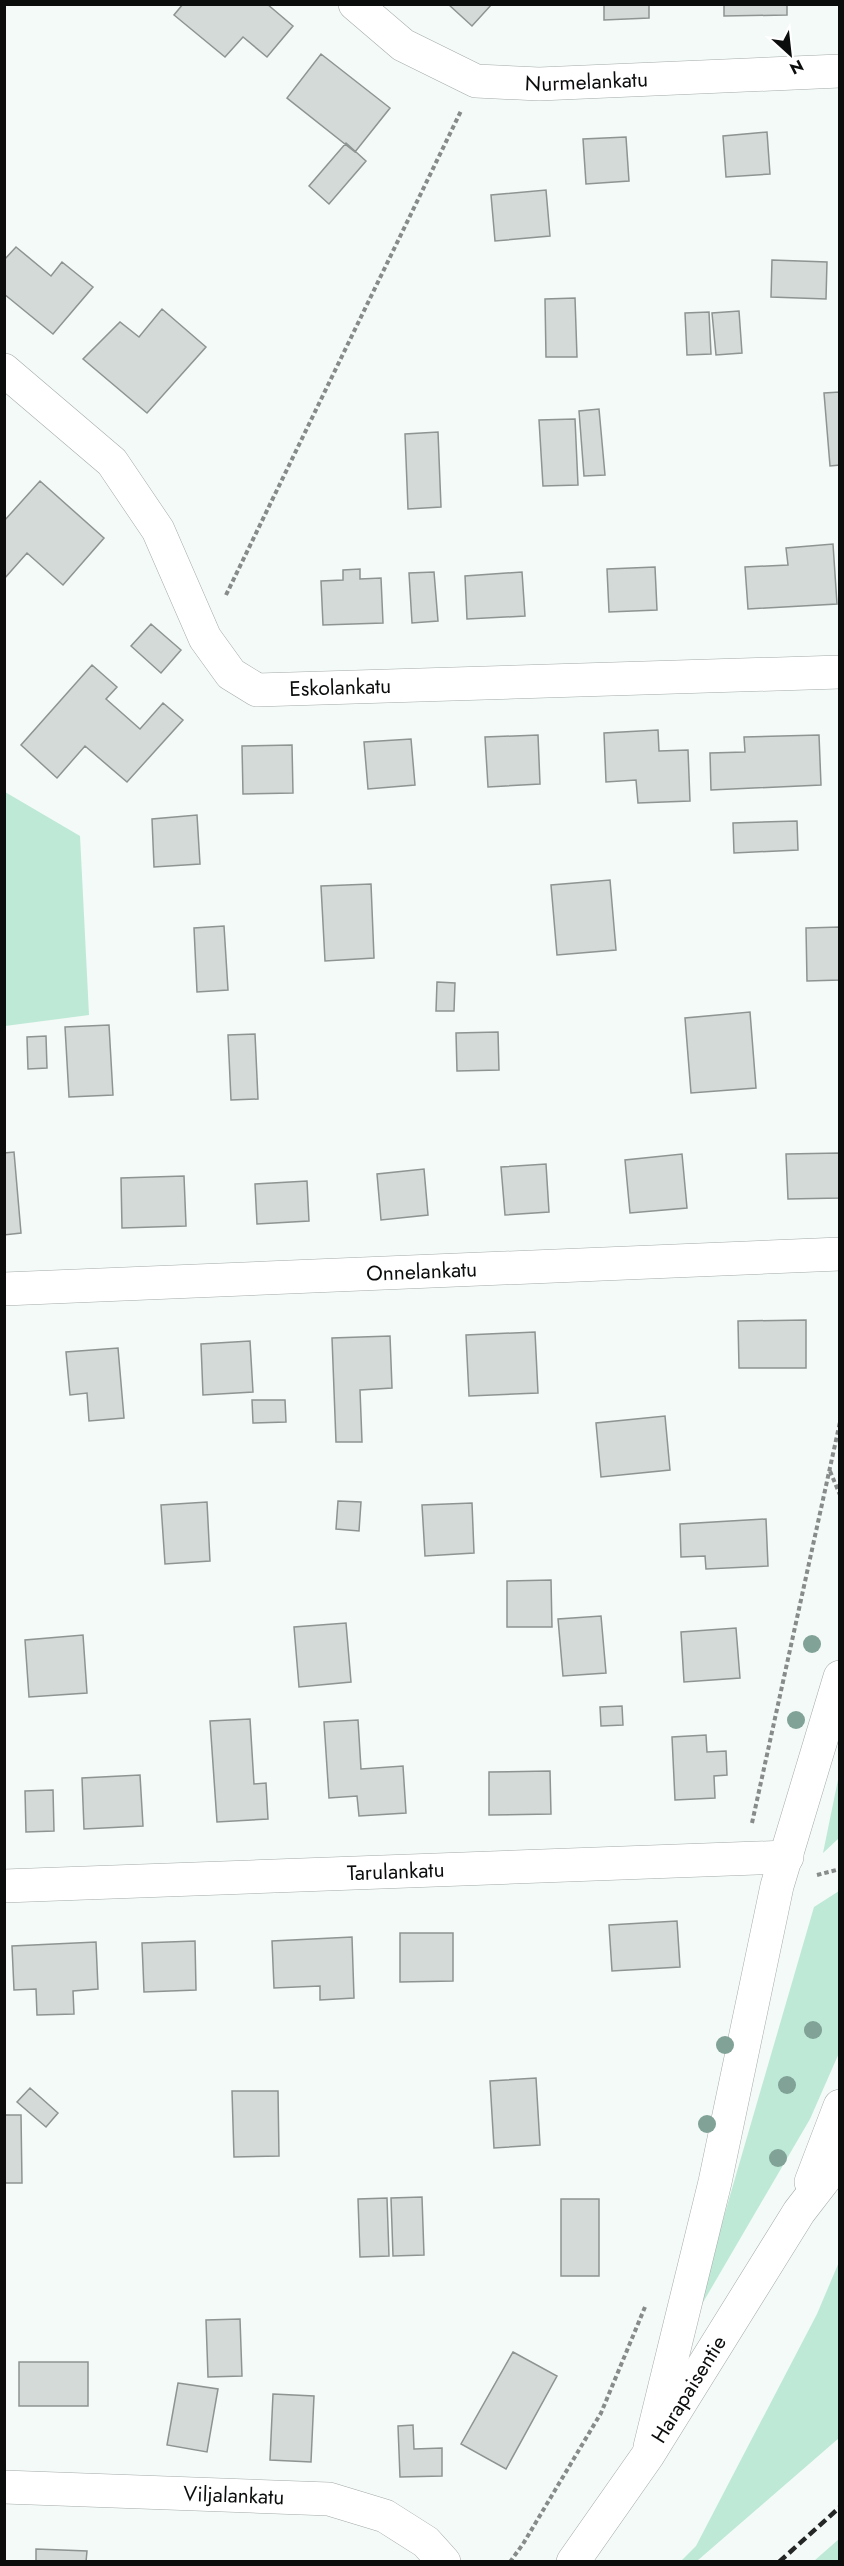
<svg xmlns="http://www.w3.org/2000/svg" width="844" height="2566" viewBox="0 0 844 2566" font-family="Jost,sans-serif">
	<rect width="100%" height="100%" fill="#f3faf7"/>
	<!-- green -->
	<path fill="#bde9d6" d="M5 792 80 836 89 1015 5 1026Z
		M839 1775V1838L823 1853Z
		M839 1891V2053L810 2119 695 2316 814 1907Z
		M839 2262V2438L697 2561H681L696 2546 817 2314Z
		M839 2539V2561H814Z"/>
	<!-- building -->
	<path fill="#d3dad7" stroke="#8d9491" stroke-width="1.5" d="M183 4H267L293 26 267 57 243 37 225 57 174 15Z
		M448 4H492L472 26Z
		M604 4H649V18L604 20Z
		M724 4H787V15L724 16Z
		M321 54 390 108 355 152 287 98Z
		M767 132 770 174 726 177 723 136Z
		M626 137 629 181 586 184 583 139Z
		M346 143 366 161 329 204 309 186Z
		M546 190 550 236 495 241 491 195Z
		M16 247 51 276 62 262 93 287 53 334 4 294V260Z
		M772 260 827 262 826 299 771 297Z
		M575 298 577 357H546L545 299Z
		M162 309 206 347 147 413 83 359 120 322 139 337Z
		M739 311 742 353 716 355 712 313Z
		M709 312 711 354 687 355 685 313Z
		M840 392V465L830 466 824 393Z
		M599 409 605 475 584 476 579 411Z
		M575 419 578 485 543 486 539 420Z
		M438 432 441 507 408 509 405 434Z
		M40 481 104 538 63 585 27 553 4 579V521Z
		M833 544 837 604 748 609 745 567 788 565 786 548Z
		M655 567 657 610 609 612 607 569Z
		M360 569V579L381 578 383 623 323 625 321 581 343 580V570Z
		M434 572 438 621 412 623 409 573Z
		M522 572 525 616 467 619 465 576Z
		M151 624 181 650 161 673 131 646Z
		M92 665 117 687 106 699 140 729 163 703 183 720 127 782 85 746 57 778 21 745Z
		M658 730 659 751 688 750 690 801 638 803 636 780 606 782 604 733Z
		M538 735 540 784 488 787 485 737Z
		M819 735 821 785 711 790 710 753 745 752 744 737Z
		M411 739 415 785 368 789 364 742Z
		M292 745 293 793 243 794 242 746Z
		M197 815 200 864 154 867 152 819Z
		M797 821 798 850 734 853 733 823Z
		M610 880 616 950 557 955 551 885Z
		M371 884 374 958 325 961 321 886Z
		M224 926 228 990 197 992 194 928Z
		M840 927V980L807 981 806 928Z
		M437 982 455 983 454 1011H436Z
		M750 1012 756 1088 691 1093 685 1018Z
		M109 1025 113 1095 69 1097 65 1027Z
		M498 1032 499 1070 457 1071 456 1033Z
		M255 1034 258 1099 231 1100 228 1035Z
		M46 1036 47 1068 28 1069 27 1037Z
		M14 1152 21 1233 4 1235V1153Z
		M840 1153V1198L788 1199 786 1154Z
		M682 1154 687 1208 630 1213 625 1160Z
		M546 1164 549 1212 505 1215 501 1167Z
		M424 1169 428 1215 381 1220 377 1174Z
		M184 1176 186 1226 122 1228 121 1178Z
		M307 1181 309 1221 257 1224 255 1184Z
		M806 1320V1368H739L738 1321Z
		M535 1332 538 1393 469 1396 466 1335Z
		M390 1336 392 1388 360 1390 362 1442H336L332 1338Z
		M250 1341 253 1392 203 1395 201 1344Z
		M118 1348 124 1418 89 1421 87 1393 70 1395 66 1352Z
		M252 1400H285L286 1422 253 1423Z
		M665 1416 670 1470 601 1477 596 1423Z
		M338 1501 361 1502 359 1531 336 1529Z
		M207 1502 210 1561 165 1564 161 1505Z
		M472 1503 474 1553 425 1556 422 1505Z
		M766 1519 768 1566 706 1569 705 1556 681 1557 680 1524Z
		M551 1580 552 1627H507V1581Z
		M601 1616 606 1673 563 1676 558 1619Z
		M346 1623 351 1682 299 1687 294 1627Z
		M736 1628 740 1678 684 1682 681 1632Z
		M83 1635 87 1693 29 1697 25 1640Z
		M622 1706 623 1725 601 1726 600 1707Z
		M250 1719 254 1784 266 1783 268 1819 217 1822 210 1721Z
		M358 1720 361 1769 403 1766 406 1813 359 1816 357 1796 329 1798 324 1722Z
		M706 1735 707 1752 726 1751 727 1775 714 1776 715 1798 675 1800 672 1737Z
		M550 1771 551 1814 489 1815V1772Z
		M140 1775 143 1826 84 1829 82 1778Z
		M53 1790 54 1831 26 1832 25 1791Z
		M677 1921 680 1967 612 1971 609 1925Z
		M400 1933H453V1981L400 1982Z
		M352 1937 354 1998 320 2000V1986L274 1988 272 1941Z
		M195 1941 196 1990 144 1992 142 1943Z
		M96 1942 98 1989 73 1991 74 2014 37 2015 36 1989 14 1990 12 1946Z
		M536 2078 540 2145 494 2148 490 2081Z
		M30 2088 58 2113 46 2127 17 2102Z
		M232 2091H278L279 2156 234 2157Z
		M4 2115H21L22 2183H4Z
		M422 2197 424 2255 393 2256 391 2198Z
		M387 2198 389 2256 360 2257 358 2199Z
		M561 2199H599V2276H561Z
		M240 2319 242 2376 208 2377 206 2320Z
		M513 2352 557 2376 506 2469 461 2444Z
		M19 2362H88V2406H19Z
		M178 2383 218 2389 207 2452 167 2445Z
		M273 2394 314 2396 311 2462 270 2460Z
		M413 2425 414 2449 442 2448V2476L400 2477 398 2426Z
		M36 2549 87 2551 86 2562H36Z"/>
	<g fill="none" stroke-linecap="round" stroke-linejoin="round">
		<!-- minor casing -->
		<g stroke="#a4aba8" stroke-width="34">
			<g id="minor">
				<path id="s1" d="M355 4 403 45 476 81 539 84 840 71"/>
				<path id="s2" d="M4 370 112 462 158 530 205 638 231 674 257 690 840 672"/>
				<path id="s3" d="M4 1289 840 1254"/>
				<path id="s4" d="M4 1886 787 1857"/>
				<path d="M650 2447 715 2182 777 1886 840 1677"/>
				<path id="s5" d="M4 2487 329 2499 385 2516 426 2542 444 2562"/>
			</g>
		</g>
		<!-- secondary casing -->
		<g stroke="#a4aba8" stroke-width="34">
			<g id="secondary">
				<path d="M811 2182 840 2106"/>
				<path id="s6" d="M573 2562 648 2455 799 2212 840 2159"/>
			</g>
		</g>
		<!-- path -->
		<path stroke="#878b89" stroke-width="4" stroke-dasharray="4.5 3" stroke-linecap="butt" d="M226 595 461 111
			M830 1471 840 1495
			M752 1823 840 1422
			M817 1875 840 1869
			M510 2562 523 2544 601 2413 645 2307"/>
		<!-- minor -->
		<use href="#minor" stroke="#fff" stroke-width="33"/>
		<!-- secondary -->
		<use href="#secondary" stroke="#fff" stroke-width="33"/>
		<!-- rail -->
		<path stroke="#242726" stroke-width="4.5" stroke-dasharray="9 4.5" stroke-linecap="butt" d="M779 2562 840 2507"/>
	</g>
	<!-- trees -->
	<g fill="#81a296">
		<circle cx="812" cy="1644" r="9"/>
		<circle cx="796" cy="1720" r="9"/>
		<circle cx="813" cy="2030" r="9"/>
		<circle cx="725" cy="2045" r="9"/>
		<circle cx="787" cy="2085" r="9"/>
		<circle cx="707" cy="2124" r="9"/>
		<circle cx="778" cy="2158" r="9"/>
	</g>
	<g text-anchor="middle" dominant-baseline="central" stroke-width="6" stroke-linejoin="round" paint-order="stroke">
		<!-- street labels -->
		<g font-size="21" fill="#0b0d0c" stroke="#fff">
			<text stroke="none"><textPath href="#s1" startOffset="255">Nurmelankatu</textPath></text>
			<text stroke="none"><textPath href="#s2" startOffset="500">Eskolankatu</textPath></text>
			<text stroke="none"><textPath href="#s3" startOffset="418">Onnelankatu</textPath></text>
			<text stroke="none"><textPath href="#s4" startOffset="392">Tarulankatu</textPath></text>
			<text stroke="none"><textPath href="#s6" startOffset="208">Harapaisentie</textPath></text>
			<text stroke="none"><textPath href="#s5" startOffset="230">Viljalankatu</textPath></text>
		</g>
	</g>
	<!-- border -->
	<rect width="844" height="2566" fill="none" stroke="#0b0d0c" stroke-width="12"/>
	<!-- north arrow -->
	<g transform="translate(790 54) rotate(153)" stroke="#ffffff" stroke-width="4.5" paint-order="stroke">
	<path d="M0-4.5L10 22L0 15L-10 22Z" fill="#0b0d0c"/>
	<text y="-9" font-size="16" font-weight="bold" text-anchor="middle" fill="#0b0d0c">N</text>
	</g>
</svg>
